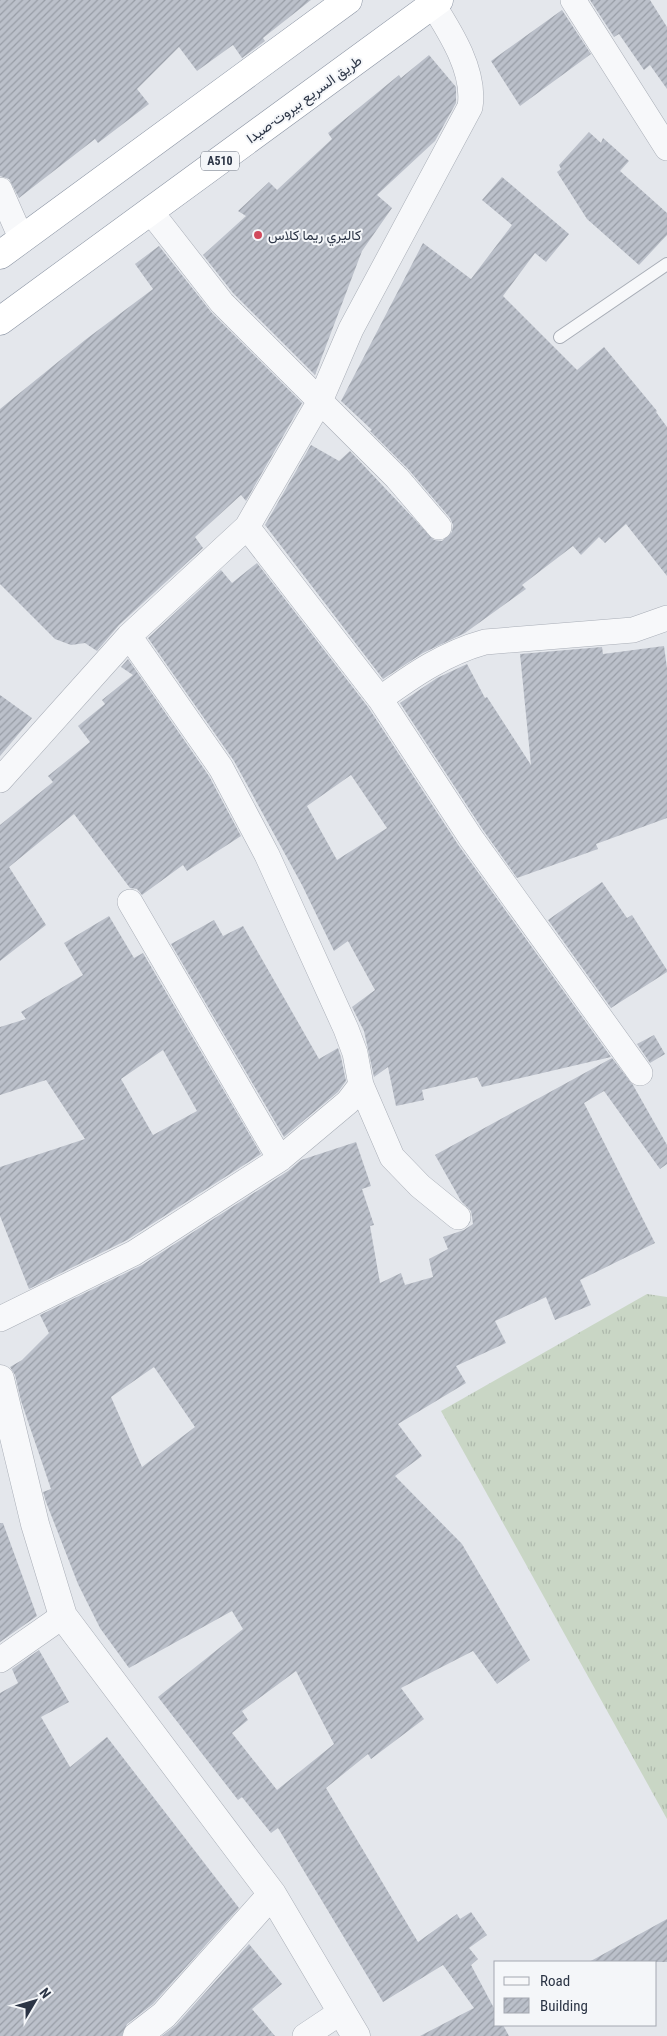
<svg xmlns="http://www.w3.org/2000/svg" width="667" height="2036" viewBox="0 0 667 2036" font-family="'Roboto Condensed',Vazirmatn,sans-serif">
	<defs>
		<pattern id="grass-tufts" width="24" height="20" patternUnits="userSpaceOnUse" patternTransform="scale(1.25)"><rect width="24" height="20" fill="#c9d6c5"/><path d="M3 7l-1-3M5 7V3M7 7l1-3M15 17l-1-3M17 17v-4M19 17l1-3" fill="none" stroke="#adb8ab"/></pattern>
		<pattern id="building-hatch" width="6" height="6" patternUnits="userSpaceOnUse" patternTransform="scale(1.25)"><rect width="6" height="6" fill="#bbc0ca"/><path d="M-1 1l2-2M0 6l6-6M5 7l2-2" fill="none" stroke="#989da6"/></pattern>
	</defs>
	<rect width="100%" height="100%" fill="#e4e7ec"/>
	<!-- grass -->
	<path fill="url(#grass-tufts)" d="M647 1294 667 1297V1819L441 1411Z"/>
	<!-- building -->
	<path fill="url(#building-hatch)" fill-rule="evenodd" d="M0 0H311L263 38 265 41 242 58 233 45 197 71 179 47 137 89 149 104 98 143 95 139 19 198 9 179 0 176Z
		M590 0H650L667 27V89L650 65 644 70 619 34 614 37Z
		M562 10 591 54 520 106 491 61Z
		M429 55 456 87V103L435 141 377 195 392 208 362 251 315 375 233 293 203 255 246 216 238 211 269 182 277 190 332 139 328 133 399 75 401 78Z
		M589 132 601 143 603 138 629 161 620 171 667 213V235L639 265 587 219 557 172 561 169 559 165Z
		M502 177 569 234 546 262 535 253 503 296 577 370 604 347 657 411 656 412 667 427V576L626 524 605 543 599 537 581 555 573 546 522 585 526 589 465 633 423 653 383 679 265 525 311 445 339 461 350 451 434 540 442 541 452 532 453 525 450 518 408 469 370 431 372 430 341 401 423 243 471 279 512 225 482 200Z
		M159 246 212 313 302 403 246 501 241 495 195 537 203 548 119 625 97 651 85 643 71 645 55 639 0 584V409L85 340 153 289 135 264Z
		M257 563 368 707 459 846 611 1057 482 1087 477 1077 422 1090 424 1100 396 1106 388 1067 374 1077 364 1031 352 1007 375 990 348 941 334 951 302 885 234 761 148 638 221 570 232 583ZM351 775 387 828 337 860 307 806Z
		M664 646 667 668V818L596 844 598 849 517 878 483 830 400 703 437 678 467 664 485 698 487 697 531 765 520 654 602 647 603 654Z
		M128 659 209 776 241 836 187 871 183 865 142 895 137 889 130 888 74 814 9 867 46 925 0 961V825L53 782 48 776 90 742 78 726 105 704 102 700 133 675 121 667Z
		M0 695 32 718 0 756Z
		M602 882 627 918 632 915 667 970V972L611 1008 548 920Z
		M109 916 134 958 143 953 261 1154 127 1240 29 1289 0 1216V1167L85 1139 46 1080 0 1095V1027L26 1019 21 1012 83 975 64 943ZM163 1050 197 1111 153 1135 121 1079Z
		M214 920 223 936 243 926 319 1059 338 1048 341 1057 346 1081 338 1092 284 1137 171 944Z
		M654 1035 665 1054 650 1063 637 1044Z
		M612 1058 633 1085 667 1145V1164L660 1169 604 1091 584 1103 655 1243 580 1280 591 1305 555 1320 546 1297 495 1321 506 1343 456 1366 466 1383 398 1424 422 1456 395 1476 462 1544 530 1660 497 1684 473 1651 401 1688 424 1719 371 1759 368 1754 326 1788 418 1942 457 1914 460 1919 471 1912 487 1935 469 1948 478 1959 471 1965 496 2012V2025H503L509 2036H420L474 2008 443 1965 383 2002 278 1828 271 1833 242 1797 238 1800 158 1697 243 1629 232 1611 129 1668 100 1628 78 1584 46 1502 43 1492 51 1489 21 1401 15 1375 10 1367 22 1360 49 1333 40 1315 142 1265 288 1171 301 1160 356 1142 371 1186 362 1189 374 1225 370 1226 380 1283 401 1273 405 1285 433 1277 429 1259 448 1249 443 1237 464 1230 473 1224 471 1211 461 1201 435 1155ZM154 1367 195 1427 142 1467 111 1397ZM296 1671 334 1744 277 1790 232 1733 248 1720 242 1711Z
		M0 1523H3L37 1616 0 1642Z
		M39 1650 69 1702 41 1717 70 1767 107 1737 239 1908 153 2004 127 2024 122 2036H0V1693L18 1683 12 1669Z
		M667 1919V1962H589Z
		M249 1944 282 1984 252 2009 275 2036H162L176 2025Z"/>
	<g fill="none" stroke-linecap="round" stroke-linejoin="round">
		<!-- service casing -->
		<g stroke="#a9aeb7" stroke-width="14">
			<path id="service" d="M560 337 667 264"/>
		</g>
		<!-- minor casing -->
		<g stroke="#a9aeb7" stroke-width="26">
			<path id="minor" d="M573 0 667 148
				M0 190 22 240
				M151 212 222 303 397 478 439 527
				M247 527 380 699 471 838 640 1073
				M380 699C413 675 445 653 485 642L633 630 667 618
				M0 780 129 636 247 527 320 401 351 329 470 107C476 71 449 30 430 0
				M130 902 280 1159
				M361 1085 392 1157 420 1186 458 1217
				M0 1319 134 1253 280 1159 348 1102 361 1085 355 1053 346 1029 267 855 221 768 129 636
				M0 1660 63 1616
				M305 2036 341 2012"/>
		</g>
		<!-- tertiary casing -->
		<g stroke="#a9aeb7" stroke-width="29">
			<path id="tertiary" d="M0 1379 35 1524 63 1616 272 1894 356 2036
				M137 2036 164 2015 272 1894"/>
		</g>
		<!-- trunk casing -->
		<g stroke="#8b94a3" stroke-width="29">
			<path id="trunk" d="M0 255 348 0
				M0 321 439 0"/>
		</g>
		<!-- service -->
		<use href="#service" stroke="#f7f8fa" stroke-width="12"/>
		<!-- minor -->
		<use href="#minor" stroke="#f7f8fa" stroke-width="25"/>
		<!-- tertiary -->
		<use href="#tertiary" stroke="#f7f8fa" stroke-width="28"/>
		<!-- trunk -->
		<use href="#trunk" stroke="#fff" stroke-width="28"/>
	</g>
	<!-- markers -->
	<circle fill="#d1495b" stroke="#f4f6f9" stroke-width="2" cx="258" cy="235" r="5"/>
	<g text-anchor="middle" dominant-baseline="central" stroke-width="4" stroke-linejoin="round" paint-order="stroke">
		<!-- shield labels -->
		<rect fill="#f4f6f9" stroke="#676e7b" stroke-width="1" x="201" y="151.5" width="38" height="19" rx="4"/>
		<g font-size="12" font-weight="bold" fill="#2b3445">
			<text x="220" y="161">A510</text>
		</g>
		<!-- street labels -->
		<g font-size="14" fill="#2b3445" stroke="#f4f6f9">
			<text transform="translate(304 99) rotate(-36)">طريق السريع بيروت-صيدا</text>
		</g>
		<!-- poi labels -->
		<g font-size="14" fill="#2b3445" stroke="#f4f6f9" text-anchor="start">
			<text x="268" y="235">كاليري ريما كلاس</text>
		</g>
	</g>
	<!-- legend -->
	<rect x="494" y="1961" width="162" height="65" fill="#f4f6f9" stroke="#a4a8b1"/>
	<rect x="504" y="1977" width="25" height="8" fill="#f7f8fa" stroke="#a4a8b1"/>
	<text x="540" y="1986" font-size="15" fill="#2b3445">Road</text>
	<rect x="504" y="1998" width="25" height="15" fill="url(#building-hatch)" stroke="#a4a8b1"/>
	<text x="540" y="2011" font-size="15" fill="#2b3445">Building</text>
	<!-- north arrow -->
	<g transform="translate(35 2001) rotate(52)" stroke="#f4f6f9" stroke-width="4" paint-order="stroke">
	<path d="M0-4L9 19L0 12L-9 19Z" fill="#2b3445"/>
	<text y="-8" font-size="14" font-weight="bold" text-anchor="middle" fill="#2b3445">N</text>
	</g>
</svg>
